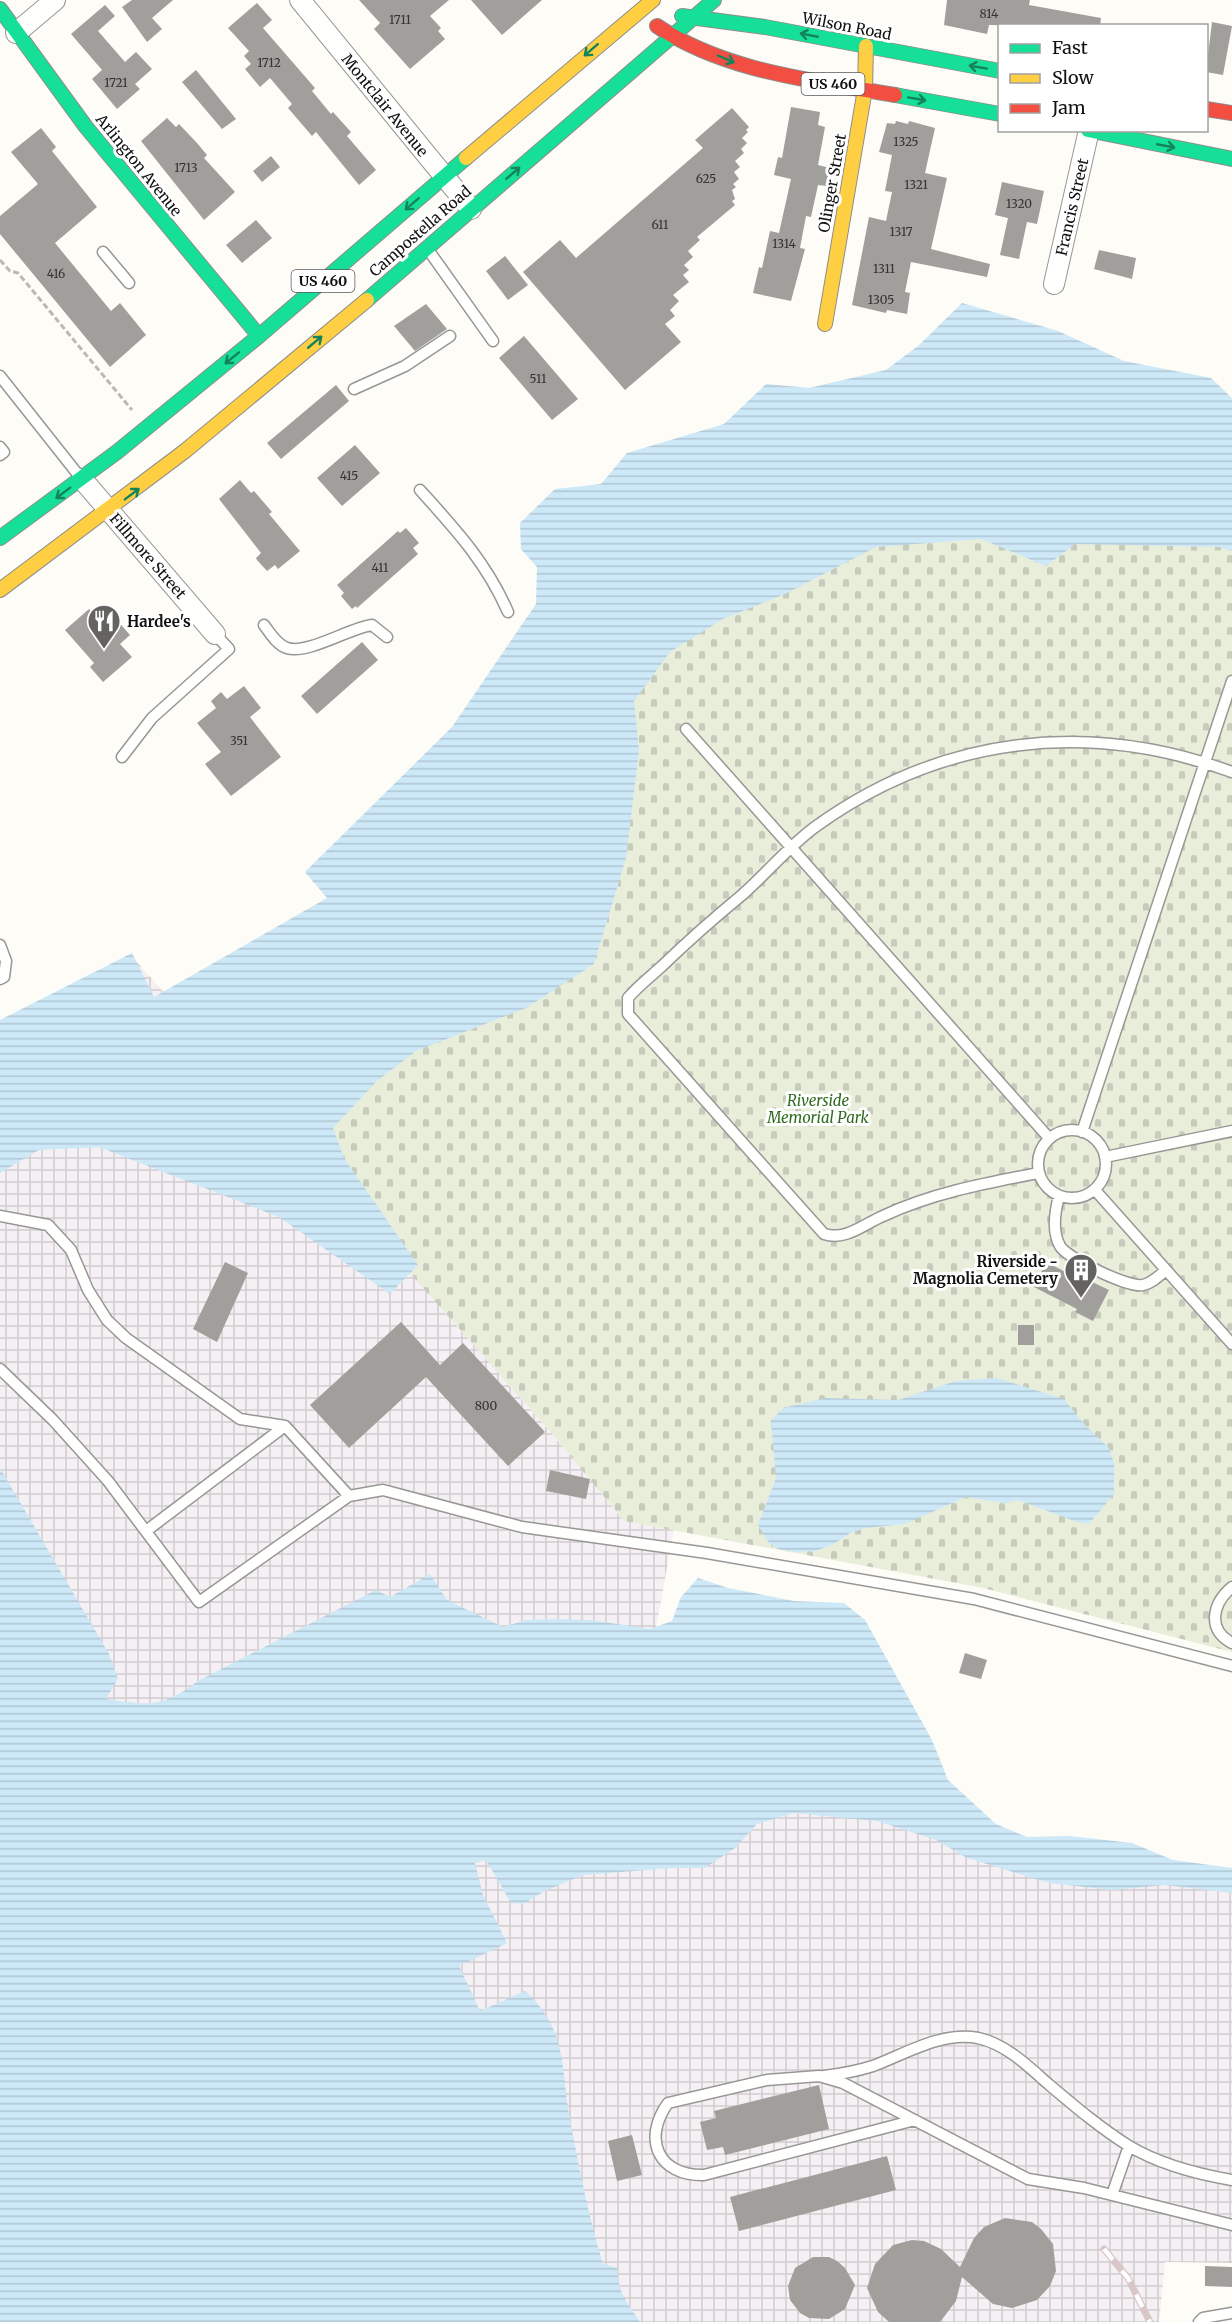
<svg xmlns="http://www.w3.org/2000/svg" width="1232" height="2322" viewBox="0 0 1232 2322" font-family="Merriweather,serif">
	<defs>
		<pattern id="industrial-grid" width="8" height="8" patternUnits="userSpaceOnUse" patternTransform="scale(1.5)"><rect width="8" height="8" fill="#f5f0f3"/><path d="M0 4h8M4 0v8" fill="none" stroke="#d1cdcf"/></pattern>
		<pattern id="cemetery-stones" width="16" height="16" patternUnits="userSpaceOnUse" patternTransform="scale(1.5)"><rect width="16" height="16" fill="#e9eedb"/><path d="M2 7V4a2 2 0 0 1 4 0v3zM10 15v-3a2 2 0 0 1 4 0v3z" fill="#c7cbbb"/></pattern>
		<pattern id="water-rules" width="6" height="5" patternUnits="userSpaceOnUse" patternTransform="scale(1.5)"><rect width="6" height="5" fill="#cde8f7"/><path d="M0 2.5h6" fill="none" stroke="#afc6d3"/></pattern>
	</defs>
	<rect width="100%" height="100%" fill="#fdfcf7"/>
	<!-- industrial -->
	<path fill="url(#industrial-grid)" d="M136 961 553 1435 624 1521 674 1529 643 1700 853 1802 1232 1887V2263L1165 2262 1159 2322H0V1022Z"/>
	<!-- cemetery -->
	<path fill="url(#cemetery-stones)" d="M1232 527V1652L983 1588 624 1521 553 1435 227 1066 622 654 874 532Z"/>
	<!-- water -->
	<path fill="url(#water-rules)" d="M962 303 1058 331 1124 361 1211 378 1232 398V551L1219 547 1075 544 1046 566 981 539 876 547 785 594 723 619 670 652 634 701 639 751 626 858 594 964 526 1008 416 1051 377 1081 333 1128 344 1158 418 1265 390 1294 279 1217 99 1147 39 1150 0 1173V1020L132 953 154 997 327 898 305 872 452 727 536 604 537 567 521 549 520 523 555 489 601 484 627 453 724 424 766 384 809 388 886 370 918 346Z
		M997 1378 1064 1399 1085 1425 1109 1448 1114 1463V1494L1089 1524 1077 1522 1018 1500 1005 1503 966 1497 905 1524 865 1528 850 1533 832 1545 815 1551 796 1552 778 1549 769 1543 758 1525 776 1478 771 1421 783 1408 825 1398 898 1400 956 1381Z
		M0 1468 109 1654 118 1679 106 1699C149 1705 161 1709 198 1681L376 1590 390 1597 430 1574 447 1600 503 1627 526 1620 556 1619 591 1620 650 1629 672 1621 681 1597 698 1578 728 1588 794 1601 844 1603 865 1620 932 1740 948 1780 996 1824 1027 1837 1069 1836 1132 1843 1173 1860 1232 1868V1893L1165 1885 1112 1890 1049 1883 967 1858 936 1840 877 1821 793 1813 757 1824 735 1848 705 1868H671L583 1875 545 1891 523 1904 511 1903 486 1860 475 1863 483 1895 507 1943 459 1966 480 2011 525 1991C570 2031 560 2073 571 2125 580 2172 589 2218 603 2264L617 2268C619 2296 626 2300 640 2322H0Z"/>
	<!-- building -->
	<path fill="#a19f9c" d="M132 0H173L152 18 162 29 147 42 122 7Z
		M359 0H449L430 16 441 28 438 31 445 39 410 69 374 29 380 23Z
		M471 0H542L502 35Z
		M947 0H1030L1029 5 1101 18 1100 26 989 25 987 34 944 25Z
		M257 3 272 20 263 28 315 88 312 91 331 114 333 112 351 132 347 136 376 170 359 185 316 132 312 136 288 108 292 104 270 78 260 87 245 69 251 64 244 56 249 51 228 28Z
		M105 5 115 16 98 31 125 62 136 52 152 69 135 84 140 89 117 109 92 79 102 70 71 34Z
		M1212 22 1232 26 1223 75 1206 72Z
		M196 70 236 119 222 129 182 82Z
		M791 107 820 112 818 125 825 127 818 165 830 168 827 186 818 185 811 217 806 216 800 248 805 249 791 301 753 293 759 267 762 268 770 231 779 233 791 179 774 175 778 157 782 158Z
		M732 108 749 127 746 130 748 132 742 138 747 143 741 149 744 153 735 161 740 167 734 172 739 179 733 184 736 187 732 190 735 199 732 201 735 205 697 237 700 240 688 251 693 257 684 265 689 270 683 275 689 282 673 295 679 301 670 310 675 316 665 324 681 342 625 390 523 272 560 240 576 258 703 148 695 140Z
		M167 118 176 127 179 124 197 143 207 155 204 158 235 192 204 220 141 141Z
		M896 121 908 124 909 121 935 128 925 173 947 178 931 249 990 264 987 277 911 262 905 292 910 293 907 314 887 310 886 313 852 305 869 217 886 221 892 192 885 191 892 155 879 152 887 123 895 124Z
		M41 128 56 147 52 151 97 207 55 243 111 311 120 303 146 335 110 367 0 234V216L38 184 11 152Z
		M271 156 280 167 262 182 253 171Z
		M1002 182 1044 191 1037 224 1027 222 1019 259 1000 255 1008 218 995 215Z
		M256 220 272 238 242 263 226 245Z
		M1099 250 1136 258 1132 279 1094 269Z
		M505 256 528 285 508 300 486 271Z
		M426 304 447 329 415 351 394 326Z
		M524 336 578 399 552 420 499 358Z
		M336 385 349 401 281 459 267 443Z
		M355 445 380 473 342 506 317 478Z
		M240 480 251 493 254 491 272 512 269 514 300 551 278 569 275 565 267 571 257 560 256 558 261 553 219 499Z
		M406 528 419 543 413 548 418 554 357 608 356 606 352 609 341 596 344 593 337 585 398 531 400 533Z
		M89 609 106 628 116 619 130 635 120 644 132 657 103 682 90 667 94 663 65 630Z
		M362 642 378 660 317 714 301 696Z
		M244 686 261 708 250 717 281 757 231 796 205 764 221 752 197 723 216 708 211 701 221 692 227 699Z
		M225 1262 248 1273 217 1342 193 1329Z
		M1046 1262 1089 1284 1090 1281 1109 1290 1093 1321 1075 1312 1077 1309 1034 1287Z
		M401 1322 440 1365 463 1343 545 1432 508 1466 426 1377 349 1448 310 1405Z
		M1018 1325H1034V1345H1018Z
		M550 1470 590 1479 586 1499 546 1491Z
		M965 1653 987 1660 981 1679 959 1673Z
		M819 2085 829 2129 725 2155 723 2147 707 2150 700 2122 716 2118 714 2111Z
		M632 2135 642 2175 617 2181 608 2141Z
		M887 2156 896 2190 739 2231 730 2197Z
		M1005 2218 1032 2222 1041 2229 1053 2244 1056 2271 1050 2286 1037 2300 1012 2308 993 2304 962 2277 956 2301 940 2322H889L878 2312 867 2288 875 2264 893 2245 912 2240 924 2241 941 2249 960 2267 974 2238 984 2227Z
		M813 2257H829L837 2261 845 2268 855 2285 845 2309 829 2319 809 2318 800 2313 790 2300 788 2286 795 2268Z
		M1205 2266 1232 2267V2287L1205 2286Z"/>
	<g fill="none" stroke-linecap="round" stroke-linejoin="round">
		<!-- lane casing -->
		<g stroke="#979795" stroke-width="13">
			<path id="lane" d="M429 251 493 341
				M103 252 129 283
				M0 376 80 477
				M354 389 405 366 450 336
				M0 447 4 452 0 455
				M420 490C456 530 486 562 508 612
				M264 625C270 633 277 645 287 648 307 655 349 628 372 625L387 637
				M686 729 1049 1138
				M122 757 152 718 229 649 215 634
				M0 945 6 961 4 977 0 979
				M1038 1164a34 34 0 1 1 68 0a34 34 0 1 1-68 0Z
				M1082 1132 1232 681
				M1105 1157 1232 1131
				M1038 1173C986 1183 932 1193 883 1216 864 1224 846 1241 824 1234L628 1014V998C637 987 650 977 661 967 687 942 714 918 742 895 767 873 788 847 815 827 941 736 1087 719 1232 772
				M1095 1190 1232 1344
				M1059 1196C1055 1211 1052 1232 1060 1246 1068 1259 1129 1288 1143 1285 1152 1283 1159 1276 1166 1270
				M0 1216 48 1225 71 1250 88 1290 107 1320 126 1338 240 1419 285 1426 349 1496
				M0 1369 53 1420 108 1481 199 1602 349 1496 383 1490 522 1527 707 1553 974 1599 1232 1666
				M146 1531 285 1426
				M1232 1587C1213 1603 1206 1629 1232 1643
				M824 2076C841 2074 857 2071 873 2066 905 2054 942 2031 978 2038 1005 2044 1026 2064 1046 2082 1072 2104 1100 2128 1129 2146 1159 2164 1197 2174 1232 2180
				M915 2120 704 2175C658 2176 642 2139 668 2103L767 2080 819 2076 843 2083 1028 2179 1084 2188 1232 2225
				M1112 2195 1129 2146
				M1199 2322 1203 2318 1232 2313"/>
		</g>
		<!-- street casing -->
		<g stroke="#979795" stroke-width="22">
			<path id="street" d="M300 0 471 209
				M16 33 55 0
				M1054 284 1089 130
				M82 479 215 634"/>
		</g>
		<!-- fast casing -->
		<g stroke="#8e8d8b" stroke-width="16">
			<path id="fast" d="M0 9 86 127 259 336
				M682 16 765 27 1000 71
				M895 95 1000 114
				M1088 130 1232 159
				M367 300 714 0
				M0 538 117 452 259 336 466 158"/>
		</g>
		<!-- slow casing -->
		<g stroke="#8e8d8b" stroke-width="16">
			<path id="slow" d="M466 158 653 0
				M825 324 865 89 866 46
				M0 590 185 451 367 300"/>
		</g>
		<!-- jam casing -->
		<g stroke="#8e8d8b" stroke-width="16">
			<path id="jam" d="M657 26C725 72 816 81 895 95
				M1206 109 1232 113"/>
		</g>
		<!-- path -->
		<path stroke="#b9b9b8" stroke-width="3" stroke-dasharray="6 3" stroke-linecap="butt" d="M0 260 10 271 18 273 132 410"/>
		<!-- lane -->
		<use href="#lane" stroke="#fffffe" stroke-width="10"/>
		<!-- street -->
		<use href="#street" stroke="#fffffe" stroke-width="20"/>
		<!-- fast -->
		<use href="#fast" stroke="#16e098" stroke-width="14"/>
		<!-- slow -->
		<use href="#slow" stroke="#ffcf43" stroke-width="14"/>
		<!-- jam -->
		<use href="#jam" stroke="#f24e42" stroke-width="14"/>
		<!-- rail casing -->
		<g stroke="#d9c6c7" stroke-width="7">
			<path id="rail" d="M1104 2249 1128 2278 1150 2322"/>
		</g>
		<!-- rail -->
		<use href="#rail" stroke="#fff" stroke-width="4.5" stroke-dasharray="14" stroke-linecap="butt"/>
	</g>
	<!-- one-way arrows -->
	<defs><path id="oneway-shaft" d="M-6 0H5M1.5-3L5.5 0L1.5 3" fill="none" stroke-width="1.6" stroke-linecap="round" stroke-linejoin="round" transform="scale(1.5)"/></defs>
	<g stroke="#14835b">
		<use href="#oneway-shaft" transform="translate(809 35) rotate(-169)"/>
		<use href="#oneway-shaft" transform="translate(591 50) rotate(139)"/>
		<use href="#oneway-shaft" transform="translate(726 59) rotate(23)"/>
		<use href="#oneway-shaft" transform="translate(978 67) rotate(-170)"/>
		<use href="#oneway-shaft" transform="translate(917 99) rotate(10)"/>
		<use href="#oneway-shaft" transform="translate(1166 146) rotate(11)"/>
		<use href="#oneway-shaft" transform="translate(513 173) rotate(-41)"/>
		<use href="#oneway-shaft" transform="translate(412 204) rotate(139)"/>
		<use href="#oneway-shaft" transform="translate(315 342) rotate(-40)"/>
		<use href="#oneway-shaft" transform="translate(232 358) rotate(141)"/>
		<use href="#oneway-shaft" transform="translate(63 493) rotate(143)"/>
		<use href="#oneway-shaft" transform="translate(132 494) rotate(-37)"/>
	</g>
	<!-- icons -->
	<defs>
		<g id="restaurant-pin" transform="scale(1.725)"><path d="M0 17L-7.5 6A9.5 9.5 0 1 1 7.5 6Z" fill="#646362" stroke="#fff"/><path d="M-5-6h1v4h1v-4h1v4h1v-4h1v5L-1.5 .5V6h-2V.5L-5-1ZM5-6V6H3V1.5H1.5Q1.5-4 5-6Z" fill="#fff"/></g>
		<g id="building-pin" transform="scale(1.725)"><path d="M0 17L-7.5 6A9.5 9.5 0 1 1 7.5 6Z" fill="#646362" stroke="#fff"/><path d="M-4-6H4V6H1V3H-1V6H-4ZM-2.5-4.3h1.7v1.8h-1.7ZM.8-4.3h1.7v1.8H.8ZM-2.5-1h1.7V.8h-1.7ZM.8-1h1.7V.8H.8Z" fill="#fff"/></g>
	</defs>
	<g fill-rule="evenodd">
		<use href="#restaurant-pin" x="104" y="621"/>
		<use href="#building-pin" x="1081" y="1270"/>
	</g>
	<g text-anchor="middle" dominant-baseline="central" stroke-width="6" stroke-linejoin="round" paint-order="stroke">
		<!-- number labels -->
		<g font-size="12" fill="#353434">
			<text x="989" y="13">814</text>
			<text x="400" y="19">1711</text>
			<text x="269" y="62">1712</text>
			<text x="116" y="82">1721</text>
			<text x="906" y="141">1325</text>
			<text x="186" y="167">1713</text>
			<text x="706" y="178">625</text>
			<text x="916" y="184">1321</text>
			<text x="1019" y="203">1320</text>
			<text x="660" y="224">611</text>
			<text x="901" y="231">1317</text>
			<text x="784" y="243">1314</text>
			<text x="884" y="268">1311</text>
			<text x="56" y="273">416</text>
			<text x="881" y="299">1305</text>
			<text x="538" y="378">511</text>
			<text x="349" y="475">415</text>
			<text x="380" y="567">411</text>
			<text x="239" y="740">351</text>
			<text x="486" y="1405">800</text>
		</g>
		<!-- shield labels -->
		<g fill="#fff" stroke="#585858" stroke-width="1.5">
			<rect x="801.5" y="73" width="63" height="22" rx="4.5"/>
			<rect x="291.5" y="270" width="63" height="22" rx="4.5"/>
		</g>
		<g font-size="14" font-weight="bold" fill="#111">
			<text x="833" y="84">US 460</text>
			<text x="323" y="281">US 460</text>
		</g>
		<!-- street labels -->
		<g font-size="15" fill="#111" stroke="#fff">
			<text transform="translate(847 26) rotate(11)">Wilson Road</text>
			<text transform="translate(385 105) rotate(51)">Montclair Avenue</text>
			<text transform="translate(139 165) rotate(51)">Arlington Avenue</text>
			<text transform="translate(832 183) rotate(-80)">Olinger Street</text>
			<text transform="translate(1072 207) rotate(-77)">Francis Street</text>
			<text transform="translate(420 231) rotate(-41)">Campostella Road</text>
			<text transform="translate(148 556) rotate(49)">Fillmore Street</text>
		</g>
		<!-- poi labels -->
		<g font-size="15" font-weight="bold" fill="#111" stroke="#fff" text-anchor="start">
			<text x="127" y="621">Hardee's</text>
			<text x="1058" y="1261" text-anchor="end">Riverside -<tspan x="1058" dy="17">Magnolia Cemetery</tspan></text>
		</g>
		<!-- park labels -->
		<g font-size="15" font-style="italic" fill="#2f6b1f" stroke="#fff">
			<text x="818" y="1100">Riverside<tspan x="818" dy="17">Memorial Park</tspan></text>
		</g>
	</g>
	<!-- legend -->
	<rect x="998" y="24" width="210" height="108" fill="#ffffff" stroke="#a0a0a0" stroke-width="1.5"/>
	<rect x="1010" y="44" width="30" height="9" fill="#16e098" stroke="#a0a0a0" stroke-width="1.5"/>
	<text x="1052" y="54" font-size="18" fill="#111111">Fast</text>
	<rect x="1010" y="74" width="30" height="9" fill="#ffcf43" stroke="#a0a0a0" stroke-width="1.5"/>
	<text x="1052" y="84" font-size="18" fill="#111111">Slow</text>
	<rect x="1010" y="104" width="30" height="9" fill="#f24e42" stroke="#a0a0a0" stroke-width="1.5"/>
	<text x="1052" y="114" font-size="18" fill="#111111">Jam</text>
</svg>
